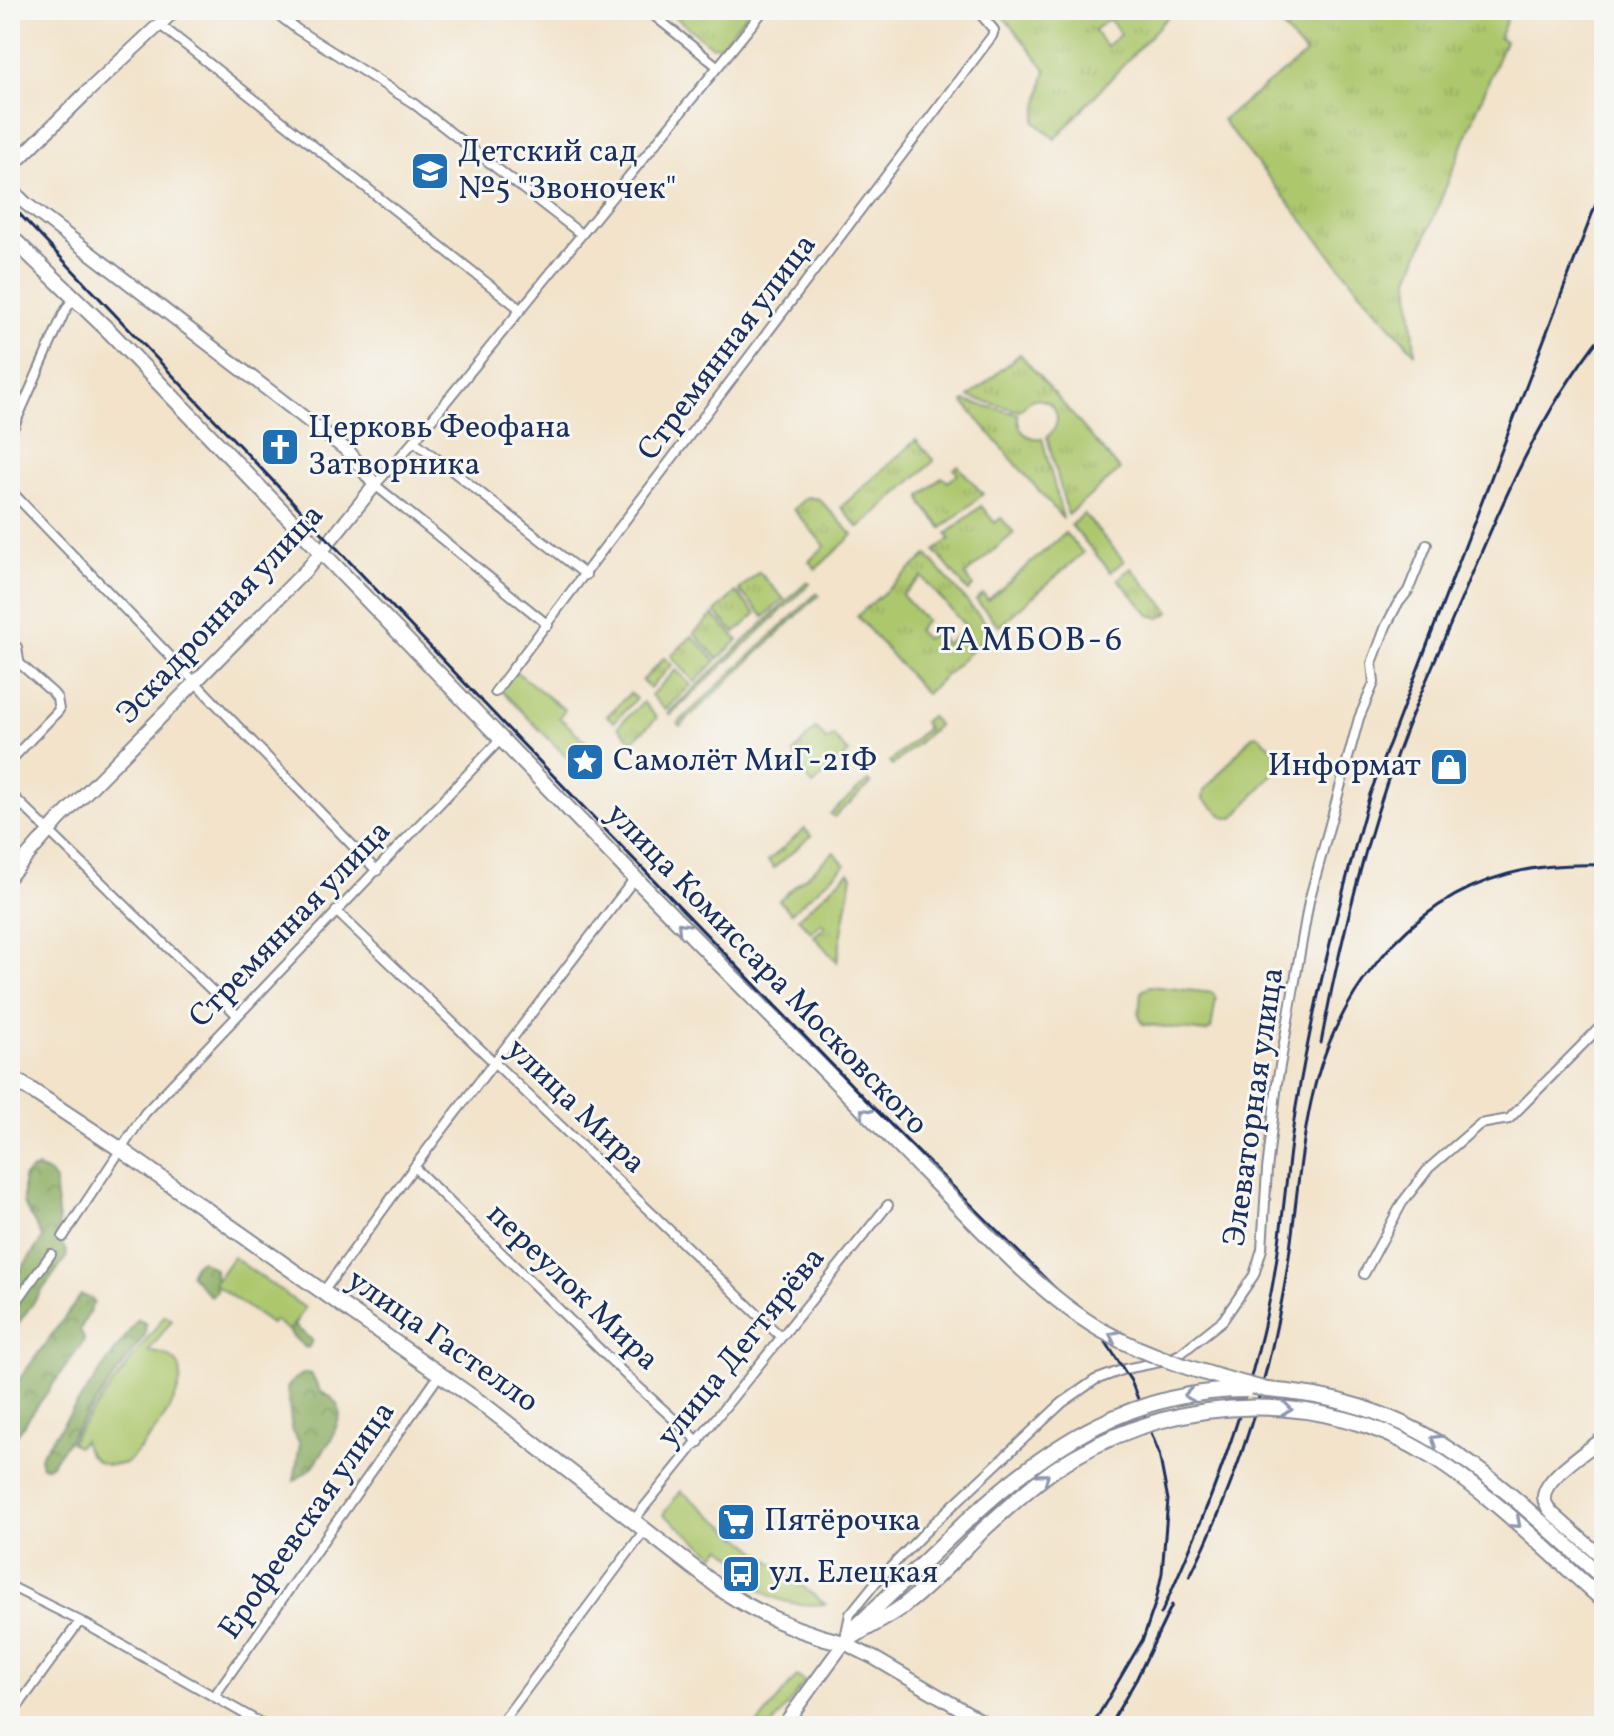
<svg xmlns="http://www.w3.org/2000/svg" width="1614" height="1736" viewBox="0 0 1614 1736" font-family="Vollkorn,serif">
	<defs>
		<pattern id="grass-tufts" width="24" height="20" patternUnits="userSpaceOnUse" patternTransform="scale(2)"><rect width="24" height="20" fill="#adc76d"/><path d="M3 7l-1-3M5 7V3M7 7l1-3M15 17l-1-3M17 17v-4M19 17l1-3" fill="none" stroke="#94ab61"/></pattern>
		<pattern id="forest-crowns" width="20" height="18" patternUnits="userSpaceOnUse" patternTransform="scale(2)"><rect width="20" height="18" fill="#8aac60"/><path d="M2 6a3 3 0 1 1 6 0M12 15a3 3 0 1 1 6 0" fill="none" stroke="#708c52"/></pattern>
	</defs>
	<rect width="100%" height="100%" fill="#f6f6f2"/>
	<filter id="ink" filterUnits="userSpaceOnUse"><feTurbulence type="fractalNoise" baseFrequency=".0125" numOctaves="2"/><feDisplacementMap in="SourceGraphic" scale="16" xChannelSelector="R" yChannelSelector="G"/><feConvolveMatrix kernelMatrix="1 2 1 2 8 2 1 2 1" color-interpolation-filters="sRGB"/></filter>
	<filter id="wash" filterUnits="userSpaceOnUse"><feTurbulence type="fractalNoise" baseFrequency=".006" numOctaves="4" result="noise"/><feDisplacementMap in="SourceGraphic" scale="32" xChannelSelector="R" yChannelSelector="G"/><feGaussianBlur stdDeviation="1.8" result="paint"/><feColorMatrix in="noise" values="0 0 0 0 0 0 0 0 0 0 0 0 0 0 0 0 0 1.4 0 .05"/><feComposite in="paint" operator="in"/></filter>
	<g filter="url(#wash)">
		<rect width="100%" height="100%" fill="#f2e3ca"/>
		<!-- grass -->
		<path fill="url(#grass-tufts)" stroke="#647b66" stroke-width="2" fill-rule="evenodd" d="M679 10H750L721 45 711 46 674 16Z
			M998 10H1146L1149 13 1153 10H1174L1055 139 1035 122 1046 69ZM1109 19 1121 34 1106 46 1094 30Z
			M1266 10H1511L1499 38 1505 41 1409 278 1415 353 1360 291 1222 120 1306 54Z
			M1020 354 1120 470 1068 515 1047 437C1066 421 1056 397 1032 399L1019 411 969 397Z
			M965 401 1018 414C1017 430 1026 440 1042 438L1063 519 963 402Z
			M916 440 934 461 859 528 841 507Z
			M958 466 983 494 942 528 923 505 921 496 942 477 948 482 958 474 954 469Z
			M807 497 819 499 853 535 816 569 809 561 825 546 793 509Z
			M981 506 995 523 1001 518 1014 533 965 575 973 586 968 591 935 551 950 539 947 534Z
			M1084 514 1124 561 1111 572 1071 525Z
			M1065 533 1083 553 999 626 976 600 983 594 988 600Z
			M927 555 992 631 926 694 857 616ZM922 577 967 628 946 644 935 632 926 639 917 630 926 621 902 595Z
			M1131 568 1170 612 1160 618 1150 615 1118 579Z
			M759 572 784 599 764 617 739 590Z
			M807 582 810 584 670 715 668 713Z
			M736 592 756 614 735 633 715 612Z
			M817 593 819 595 680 726 678 723Z
			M713 615 738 640 718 659 694 633Z
			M692 636 716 661 695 682 671 656Z
			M664 658 672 665 650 688 642 681Z
			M676 670 691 685 665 710 651 695Z
			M630 693 636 699 614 722 607 716Z
			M643 702 657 718 632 741 618 726Z
			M930 716 938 725 892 766 890 762 927 728 923 722Z
			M816 728 827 741 833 736 849 753 813 785 797 766 794 752Z
			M868 781 871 784 834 817 830 814Z
			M805 829 811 836 774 868 768 861Z
			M834 852 845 865 791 913 779 900Z
			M849 872 852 876 837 962 814 936 825 927 822 923 811 932 798 918Z
			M797 1676 805 1682 772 1726H756Z"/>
		<!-- forest -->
		<path fill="url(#forest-crowns)" stroke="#526e5f" stroke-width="2" d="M37 1168 49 1173 55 1181C54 1201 62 1219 58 1239L67 1251V1256L10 1335V1285L43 1238 23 1203V1178L31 1170Z
			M201 1260 215 1269 216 1291 211 1297 190 1274 196 1263Z
			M81 1295 91 1298 94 1302 80 1330 84 1339 82 1344 10 1444V1392Z
			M287 1311 301 1313 295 1326 312 1340 309 1347 306 1348C290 1336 286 1330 287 1311Z
			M138 1319 146 1324 145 1335 51 1464 47 1467 42 1466 40 1458 42 1453Z
			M305 1373 311 1374 321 1392 331 1397 338 1406 340 1416 332 1438 312 1468 294 1481 300 1444 292 1430 287 1388 294 1379Z"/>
		<!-- park -->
		<path fill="#adc76d" stroke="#647b66" stroke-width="2" d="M514 670 565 710 559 717 605 759 585 776 499 688Z
			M1258 735 1283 757 1282 763 1234 818H1226L1203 799 1204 791 1252 736Z
			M1150 986 1213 993 1216 999 1211 1029 1205 1032 1143 1024 1139 1016 1141 992Z
			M233 1257 305 1308 289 1331 274 1320 271 1324 214 1284Z
			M165 1315 172 1320 148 1352C222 1356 151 1438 128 1462 107 1470 88 1463 83 1440L77 1447 70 1442Z
			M681 1491 825 1604C795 1607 773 1601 749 1582L755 1573 722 1547 715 1555 663 1514Z"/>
	</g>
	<g filter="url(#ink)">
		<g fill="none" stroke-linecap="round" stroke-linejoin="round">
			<!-- street casing -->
			<g stroke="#868994" stroke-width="12">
				<path id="street" d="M272 10 298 30 413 103 581 234
					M647 10 717 66
					M159 24 520 309
					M10 435 64 313 74 297
					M414 441 586 575
					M10 490 377 871
					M548 625 375 485 414 441 764 10
					M10 643 17 647 19 661
					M10 655 53 693 57 698 59 710 10 761
					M495 692 992 36 994 30 977 10
					M10 793 237 1015
					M336 911 781 1337
					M414 1167 634 1383 699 1442
					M63 1237 145 1113 501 739
					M1364 1274 1402 1203 1429 1168 1480 1124 1509 1119 1604 1023
					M323 1292 414 1167 635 878
					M10 1311 51 1254
					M633 1521 888 1205
					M10 1586 80 1621 266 1726
					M844 1643 850 1614 876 1582 933 1524 1062 1403 1095 1380 1125 1369 1165 1361 1180 1354 1223 1320 1254 1275 1262 1249 1267 1170 1277 1083 1309 901 1359 718 1374 683 1372 663 1386 626 1397 605 1408 591 1427 544
					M215 1695 440 1374
					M10 1717 80 1621
					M499 1726 645 1530"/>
			</g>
			<!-- secondary casing -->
			<g stroke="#868994" stroke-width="16">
				<path id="secondary" d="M10 168 86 93 175 10
					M10 188 25 203 349 452 375 485 308 568 59 820 10 876
					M1604 1438C1589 1449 1544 1478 1544 1497 1544 1504 1549 1509 1553 1514L1604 1559
					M783 1726 844 1643 874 1658 990 1726"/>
			</g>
			<!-- primary casing -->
			<g stroke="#868994" stroke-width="18">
				<path id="primary" d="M10 236 110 332 635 878 920 1167
					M10 1076 120 1149 488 1408 725 1592C762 1616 801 1633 844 1643
					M1267 1390C1420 1400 1497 1482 1604 1579
					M856 1627 972 1516
					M844 1643C862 1629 883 1621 902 1607 932 1584 958 1555 984 1529"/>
			</g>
			<!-- street -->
			<use href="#street" stroke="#fff" stroke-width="8"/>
			<!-- secondary -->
			<use href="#secondary" stroke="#fff" stroke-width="12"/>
			<!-- primary -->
			<use href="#primary" stroke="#fff" stroke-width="14"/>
			<!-- rail -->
			<path stroke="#1b2f5e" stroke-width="3" d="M10 204 516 737 869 1103 1100 1333 1131 1381 1159 1453 1168 1500 1162 1573 1156 1601 1143 1639 1092 1726
				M1321 1043C1341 937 1368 828 1407 727 1425 682 1445 637 1464 593 1503 500 1541 411 1604 332
				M1190 1576C1235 1487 1265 1391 1283 1294 1295 1231 1297 1165 1311 1102 1332 1001 1404 902 1508 874 1539 865 1571 864 1604 865
				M1161 1614C1208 1511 1249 1405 1271 1293 1283 1232 1286 1169 1296 1107 1314 1001 1340 897 1370 794L1604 183
				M1109 1726 1136 1680 1172 1605"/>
			<!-- primary-bridge casing -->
			<g stroke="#868994" stroke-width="18" stroke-linecap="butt">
				<path id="primary-bridge" d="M920 1167C974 1220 1036 1292 1101 1330 1152 1359 1210 1375 1267 1390
					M972 1516C1051 1443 1135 1390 1246 1390
					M984 1529C1013 1503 1041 1476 1074 1457 1183 1393 1324 1389 1432 1457 1495 1497 1548 1552 1604 1601"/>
			</g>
			<!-- primary-bridge -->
			<use href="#primary-bridge" stroke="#fff" stroke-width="14"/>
		</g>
		<!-- one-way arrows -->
		<defs><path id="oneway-chevron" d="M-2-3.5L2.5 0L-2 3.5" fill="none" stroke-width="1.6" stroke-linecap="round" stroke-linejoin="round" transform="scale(2)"/></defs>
		<g stroke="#8d97ae">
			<use href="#oneway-chevron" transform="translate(682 927) rotate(-134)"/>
			<use href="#oneway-chevron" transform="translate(865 1113) rotate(-135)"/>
			<use href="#oneway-chevron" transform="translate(1114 1336) rotate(-153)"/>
			<use href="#oneway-chevron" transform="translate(1189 1395) rotate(171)"/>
			<use href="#oneway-chevron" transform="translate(1287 1409) rotate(7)"/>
			<use href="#oneway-chevron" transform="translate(1436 1440) rotate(-149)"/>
			<use href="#oneway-chevron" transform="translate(1044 1478) rotate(-38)"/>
			<use href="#oneway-chevron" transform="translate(1516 1523) rotate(41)"/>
		</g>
	</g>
	<!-- icons -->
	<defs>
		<g id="school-square" transform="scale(2)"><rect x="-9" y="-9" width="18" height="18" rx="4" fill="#1f6fb2" stroke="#f6f6f2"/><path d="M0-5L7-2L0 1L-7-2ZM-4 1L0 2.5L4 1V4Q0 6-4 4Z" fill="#fff"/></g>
		<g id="church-square" transform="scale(2)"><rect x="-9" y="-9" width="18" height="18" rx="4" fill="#1f6fb2" stroke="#f6f6f2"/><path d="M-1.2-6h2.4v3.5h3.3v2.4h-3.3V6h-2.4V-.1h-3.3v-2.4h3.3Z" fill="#fff"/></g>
		<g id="sight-square" transform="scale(2)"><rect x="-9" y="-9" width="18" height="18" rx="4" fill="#1f6fb2" stroke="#f6f6f2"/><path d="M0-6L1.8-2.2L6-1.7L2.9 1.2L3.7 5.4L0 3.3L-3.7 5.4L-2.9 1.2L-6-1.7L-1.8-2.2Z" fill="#fff"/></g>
		<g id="shop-square" transform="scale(2)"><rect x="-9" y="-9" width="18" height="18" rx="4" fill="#1f6fb2" stroke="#f6f6f2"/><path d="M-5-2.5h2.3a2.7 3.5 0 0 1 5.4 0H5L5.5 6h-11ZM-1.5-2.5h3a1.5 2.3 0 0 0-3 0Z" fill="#fff"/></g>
		<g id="supermarket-square" transform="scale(2)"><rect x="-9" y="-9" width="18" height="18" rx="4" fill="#1f6fb2" stroke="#f6f6f2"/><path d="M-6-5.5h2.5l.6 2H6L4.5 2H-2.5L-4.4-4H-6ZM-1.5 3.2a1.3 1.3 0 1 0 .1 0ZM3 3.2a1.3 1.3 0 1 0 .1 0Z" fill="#fff"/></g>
		<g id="bus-square" transform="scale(2)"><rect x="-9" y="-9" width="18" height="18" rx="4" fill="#1f6fb2" stroke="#f6f6f2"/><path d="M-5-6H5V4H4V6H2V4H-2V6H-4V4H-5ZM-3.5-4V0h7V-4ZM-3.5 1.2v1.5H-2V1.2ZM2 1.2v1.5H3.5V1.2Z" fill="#fff"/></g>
	</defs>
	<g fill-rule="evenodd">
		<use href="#school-square" x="430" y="171"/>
		<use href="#church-square" x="280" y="447"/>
		<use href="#sight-square" x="585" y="762"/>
		<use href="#shop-square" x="1449" y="767"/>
		<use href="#supermarket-square" x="736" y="1522"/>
		<use href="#bus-square" x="741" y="1574"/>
	</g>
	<g text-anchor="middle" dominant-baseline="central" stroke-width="6" stroke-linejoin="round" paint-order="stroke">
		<!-- poi labels -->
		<g font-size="32" fill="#1b2f5e" stroke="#f6f6f2" text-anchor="start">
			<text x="458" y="153">Детский сад<tspan x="458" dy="37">№5 "Звоночек"</tspan></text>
			<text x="308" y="429">Церковь Феофана<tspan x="308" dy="37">Затворника</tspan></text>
			<text x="613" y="762">Самолёт МиГ-21Ф</text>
			<text x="1421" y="767" text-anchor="end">Информат</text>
			<text x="764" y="1522">Пятёрочка</text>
			<text x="769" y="1574">ул. Елецкая</text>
		</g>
		<!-- street labels -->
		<g font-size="32" fill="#1b2f5e" stroke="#f6f6f2">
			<text transform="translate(728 348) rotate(-53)">Стремянная улица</text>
			<text transform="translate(221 615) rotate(-47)">Эскадронная улица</text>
			<text transform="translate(291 925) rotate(-46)">Стремянная улица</text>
			<text transform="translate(766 970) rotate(46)">улица Комиссара Московского</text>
			<text transform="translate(575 1107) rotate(44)">улица Мира</text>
			<text transform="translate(1255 1107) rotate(-82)">Элеваторная улица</text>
			<text transform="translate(572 1288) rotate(44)">переулок Мира</text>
			<text transform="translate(442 1342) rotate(35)">улица Гастелло</text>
			<text transform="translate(742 1348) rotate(-51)">улица Дегтярёва</text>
			<text transform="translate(308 1521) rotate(-55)">Ерофеевская улица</text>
		</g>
		<!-- neighbourhood labels -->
		<g font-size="34" letter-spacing="2" fill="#1b2f5e" stroke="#f6f6f2">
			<text x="1030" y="641">ТАМБОВ-6</text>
		</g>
	</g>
	<!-- margin -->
	<rect width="1614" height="1736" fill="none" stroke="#f6f6f2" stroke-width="40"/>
</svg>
